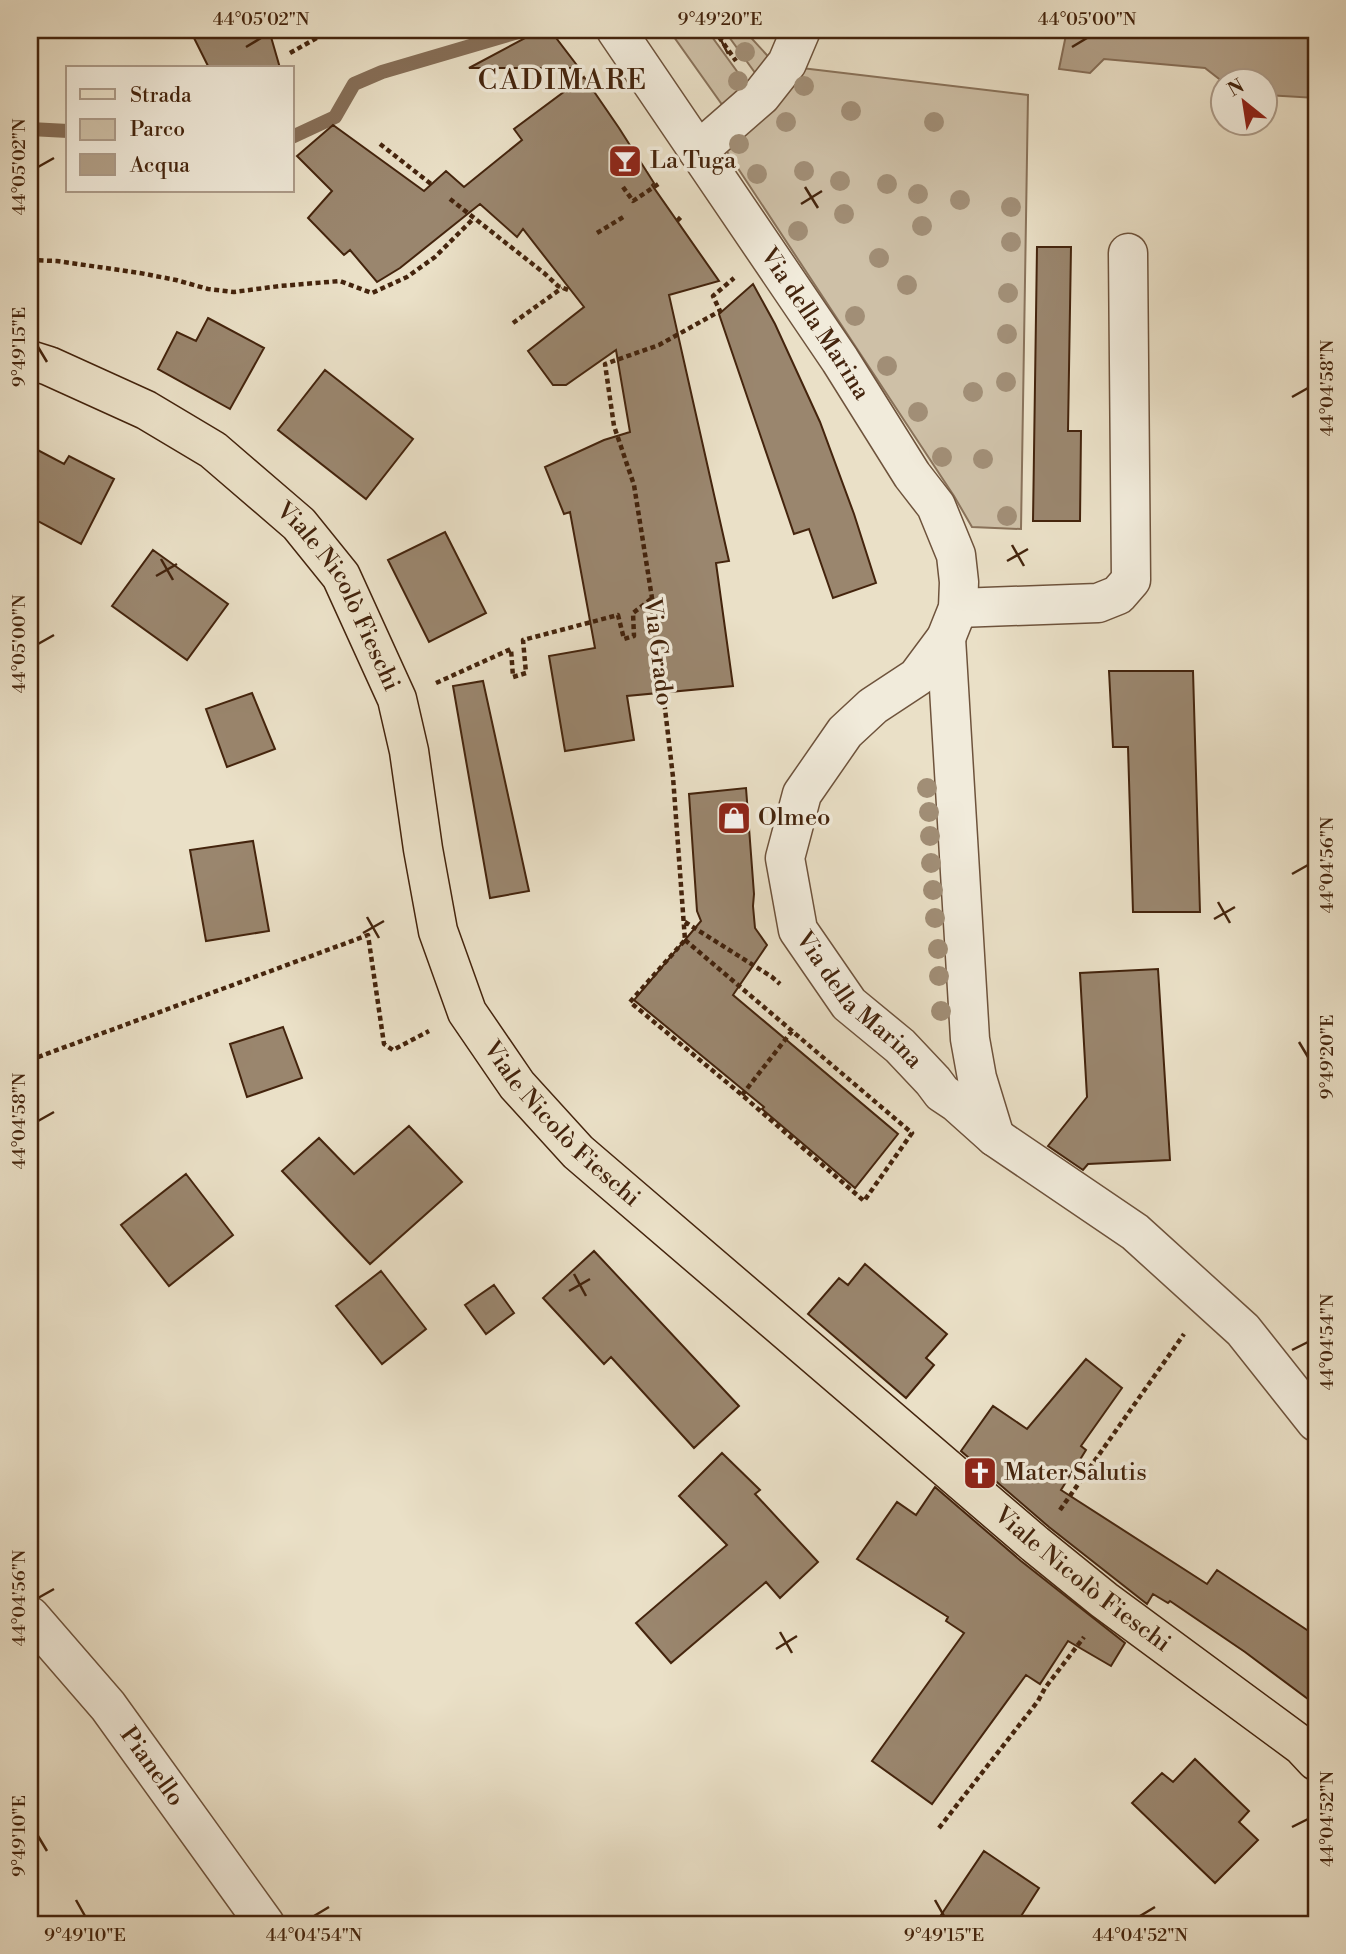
<svg xmlns="http://www.w3.org/2000/svg" width="1346" height="1954" viewBox="0 0 1346 1954" font-family="'Libre Bodoni',serif">
	<rect width="100%" height="100%" fill="#eae0c7"/>
	<filter id="stains"><feTurbulence type="fractalNoise" baseFrequency=".00286" numOctaves="4"/><feColorMatrix values="0 0 0 0 .2 0 0 0 0 .09 0 0 0 0 .02 0 0 0 .5 -.17"/></filter>
	<radialGradient id="worn" r=".72"><stop offset=".6" stop-color="#630" stop-opacity="0"/><stop offset="1" stop-color="#630" stop-opacity=".3"/></radialGradient>
	<!-- green -->
	<path fill="#cec0a7" stroke="#89725a" stroke-width="2" d="M669 30H707L752 92 728 113Z
		M724 30H744L776 65 761 81Z
		M793 67 1028 95 1021 529 972 527 954 496 722 144Z"/>
	<!-- water -->
	<path fill="#b2a088" stroke="#866e57" stroke-width="2" d="M1067 30H1316V98L1266 95V80H1224L1223 82 1205 68 1104 59 1090 73 1059 69Z"/>
	<g fill="none" stroke-linecap="round" stroke-linejoin="round">
		<!-- stream -->
		<path stroke="#866e57" stroke-width="14" d="M30 129 68 131
			M292 137 335 117 354 84 382 72 525 30"/>
	</g>
	<!-- building -->
	<path fill="#9a866e" stroke="#44240d" stroke-width="2" d="M190 30H269L280 68H209Z
		M540 30H550L579 68H469Z
		M584 77 619 128 654 183 652 185 719 281 669 295 729 561 716 563 733 686 627 696 634 740 565 751 549 656 595 648 570 512 564 514 545 467 604 440 630 432 616 350 566 385H553L528 351 584 307 523 229 517 237 480 204 400 268 377 282 350 250 344 255 308 218 332 191 297 156 333 125 424 191 446 171 464 187 522 140 514 129Z
		M1037 247H1071L1068 431H1081L1080 521H1033Z
		M753 284 775 324 820 422 854 514 876 583 833 598 809 529 794 534 719 314Z
		M208 318 264 348 230 409 158 369 177 332 196 341Z
		M325 370 413 439 366 499 278 430Z
		M30 446 64 464 69 456 114 479 81 544 30 517Z
		M445 532 486 613 429 642 388 560Z
		M153 550 228 604 187 660 112 606Z
		M1109 671H1193L1200 912H1133L1128 747H1113Z
		M483 681 529 891 490 898 453 686Z
		M252 693 275 749 227 767 206 709Z
		M746 788 754 894 753 906 755 928 767 945 733 995 898 1134 855 1188 762 1109 764 1107 634 1000 701 921 697 911 689 794Z
		M253 841 269 931 206 941 190 850Z
		M1158 969 1170 1160 1088 1164 1083 1170 1048 1146 1087 1097 1080 973Z
		M283 1027 302 1078 247 1097 230 1044Z
		M409 1126 462 1182 370 1264 282 1171 319 1138 354 1174Z
		M186 1174 233 1235 169 1286 121 1225Z
		M594 1251 739 1406 694 1448 611 1357 604 1364 543 1298Z
		M865 1264 947 1334 926 1358 934 1365 906 1398 808 1314 839 1278 848 1285Z
		M381 1271 426 1329 382 1364 336 1306Z
		M494 1285 514 1313 486 1334 465 1305Z
		M1086 1359 1122 1388 1081 1446 1086 1450 1061 1490 1207 1584 1217 1570 1316 1636V1705L1245 1652 1170 1601 1168 1603 1153 1594 1147 1604 1049 1527 961 1451 993 1406 1027 1429Z
		M722 1453 760 1490 755 1494 818 1562 780 1598 766 1582 671 1663 636 1623 727 1545 679 1496Z
		M935 1487 1021 1561 1125 1643 1111 1666 1068 1641 1040 1684 1026 1675 932 1804 872 1761 964 1633 946 1621 948 1617 857 1559 897 1502 916 1515Z
		M1195 1759 1249 1811 1239 1822 1258 1840 1215 1883 1132 1803 1162 1773 1173 1782Z
		M984 1851 1039 1888 1016 1924H935Z"/>
	<g fill="none" stroke-linecap="round" stroke-linejoin="round">
		<!-- minor casing -->
		<g stroke="#6e533c" stroke-width="41">
			<g id="minor">
				<path id="s1" d="M616 30 840 360 912 475 936 506 956 555 959 582 958 608 946 638 917 677 873 706 845 732 802 794 785 858 798 930 849 1004 900 1046 933 1081 942 1093 957 1103 995 1137 1135 1232 1243 1330 1316 1422"/>
				<path d="M698 151 761 96 787 63 801 30"/>
				<path d="M958 608 1098 603 1118 595 1131 580 1128 253"/>
				<path d="M946 638 970 1039 977 1078 995 1137"/>
				<path id="s2" d="M30 1616 108 1706 265 1924"/>
			</g>
		</g>
		<!-- major casing -->
		<g stroke="#44240d" stroke-width="41">
			<g id="major">
				<path id="s3" d="M30 360 49 366 146 410 213 450 299 524 341 576 397 699 409 751 423 849 438 931 467 1012 517 1085 578 1152 1035 1544 1104 1600 1302 1746 1316 1761"/>
			</g>
		</g>
		<!-- path -->
		<path stroke="#44240d" stroke-width="4.5" stroke-dasharray="5 3.5" stroke-linecap="butt" d="M714 30 736 61
			M290 53 331 30
			M380 144 431 184
			M623 187 633 201 660 183
			M450 199 544 273 558 286 571 291
			M677 221 681 217
			M597 233 625 216
			M30 260 57 261 140 273 176 280 208 289 234 292 280 286 340 281 372 293 407 277 435 257 474 218
			M513 323 562 288
			M436 683 511 649 513 677 526 673 523 640 618 615 624 639 634 636 633 613 651 599
			M685 922 772 977 780 984
			M685 940 912 1133 864 1201 742 1095 630 1002 685 940 673 777 652 598 634 485 614 426 605 364 659 345 720 311 713 296 734 278
			M30 1060 368 935 384 1044 393 1050 429 1031
			M742 1095 792 1031
			M1060 1510 1184 1334
			M939 1828 1038 1701 1045 1688 1084 1637"/>
		<!-- minor -->
		<use href="#minor" stroke="#f1ebdb" stroke-width="38"/>
		<!-- major -->
		<use href="#major" stroke="#eae0c7" stroke-width="38"/>
	</g>
	<!-- trees -->
	<g fill="#a18e76">
		<circle cx="745" cy="52" r="10"/>
		<circle cx="738" cy="81" r="10"/>
		<circle cx="804" cy="86" r="10"/>
		<circle cx="851" cy="111" r="10"/>
		<circle cx="786" cy="122" r="10"/>
		<circle cx="934" cy="122" r="10"/>
		<circle cx="739" cy="144" r="10"/>
		<circle cx="804" cy="171" r="10"/>
		<circle cx="757" cy="174" r="10"/>
		<circle cx="840" cy="181" r="10"/>
		<circle cx="887" cy="184" r="10"/>
		<circle cx="918" cy="194" r="10"/>
		<circle cx="960" cy="200" r="10"/>
		<circle cx="1011" cy="207" r="10"/>
		<circle cx="844" cy="214" r="10"/>
		<circle cx="922" cy="226" r="10"/>
		<circle cx="798" cy="231" r="10"/>
		<circle cx="1011" cy="242" r="10"/>
		<circle cx="879" cy="258" r="10"/>
		<circle cx="907" cy="285" r="10"/>
		<circle cx="1008" cy="293" r="10"/>
		<circle cx="855" cy="316" r="10"/>
		<circle cx="1007" cy="334" r="10"/>
		<circle cx="887" cy="366" r="10"/>
		<circle cx="1006" cy="382" r="10"/>
		<circle cx="973" cy="392" r="10"/>
		<circle cx="918" cy="412" r="10"/>
		<circle cx="942" cy="457" r="10"/>
		<circle cx="983" cy="459" r="10"/>
		<circle cx="1007" cy="516" r="10"/>
		<circle cx="927" cy="788" r="10"/>
		<circle cx="929" cy="812" r="10"/>
		<circle cx="930" cy="836" r="10"/>
		<circle cx="931" cy="863" r="10"/>
		<circle cx="933" cy="890" r="10"/>
		<circle cx="935" cy="918" r="10"/>
		<circle cx="938" cy="949" r="10"/>
		<circle cx="939" cy="976" r="10"/>
		<circle cx="941" cy="1011" r="10"/>
	</g>
	<!-- ticks -->
	<path fill="none" stroke="#44240d" stroke-width="2.5" d="M720 38 728 54M246 47 261 38M1072 47 1087 38M38 167 54 158M805 187 818 208M801 204 822 191M38 347 47 362M1292 397 1308 388M1012 545 1024 566M161 559 173 580M1007 561 1028 549M156 576 177 564M38 644 54 635M1292 874 1308 865M1218 902 1230 923M367 917 379 938M1214 919 1235 907M363 933 384 921M1299 1042 1308 1057M38 1121 54 1112M574 1274 586 1296M569 1291 590 1279M1292 1350 1308 1342M38 1598 54 1589M780 1632 792 1653M776 1649 797 1636M1292 1827 1308 1819M38 1836 47 1851M76 1900 85 1916M935 1900 944 1916M314 1916 329 1907M1140 1916 1155 1907"/>
	<!-- icons -->
	<defs>
		<g id="bar-square" transform="scale(1.75)"><rect x="-9" y="-9" width="18" height="18" rx="4" fill="#8f2418" stroke="#f1ebdb"/><path d="M-6-5H6L.8 .8V4.5H3.5V6h-7V4.5H-.8V.8Z" fill="#fff"/></g>
		<g id="shop-square" transform="scale(1.75)"><rect x="-9" y="-9" width="18" height="18" rx="4" fill="#8f2418" stroke="#f1ebdb"/><path d="M-5-2.5h2.3a2.7 3.5 0 0 1 5.4 0H5L5.5 6h-11ZM-1.5-2.5h3a1.5 2.3 0 0 0-3 0Z" fill="#fff"/></g>
		<g id="church-square" transform="scale(1.75)"><rect x="-9" y="-9" width="18" height="18" rx="4" fill="#8f2418" stroke="#f1ebdb"/><path d="M-1.2-6h2.4v3.5h3.3v2.4h-3.3V6h-2.4V-.1h-3.3v-2.4h3.3Z" fill="#fff"/></g>
	</defs>
	<g fill-rule="evenodd">
		<use href="#bar-square" x="625" y="161"/>
		<use href="#shop-square" x="734" y="818"/>
		<use href="#church-square" x="980" y="1473"/>
	</g>
	<g text-anchor="middle" dominant-baseline="central" stroke-width="7" stroke-linejoin="round" paint-order="stroke">
		<!-- poi labels -->
		<g font-size="24" fill="#44240d" stroke="#f1ebdb" text-anchor="start">
			<text x="650" y="161">La Tuga</text>
			<text x="758" y="818">Olmeo</text>
			<text x="1004" y="1473">Mater Salutis</text>
		</g>
		<!-- street labels -->
		<g font-size="24" fill="#44240d" stroke="#f1ebdb">
			<text stroke="none"><textPath href="#s1" startOffset="355">Via della Marina</textPath></text>
			<text stroke="none"><textPath href="#s3" startOffset="401">Viale Nicolò Fieschi</textPath></text>
			<text transform="translate(658 652) rotate(83)">Via Grado</text>
			<text stroke="none"><textPath href="#s1" startOffset="1160">Via della Marina</textPath></text>
			<text stroke="none"><textPath href="#s3" startOffset="989">Viale Nicolò Fieschi</textPath></text>
			<text stroke="none"><textPath href="#s3" startOffset="1682">Viale Nicolò Fieschi</textPath></text>
			<text stroke="none"><textPath href="#s2" startOffset="194">Pianello</textPath></text>
		</g>
		<!-- quarter labels -->
		<g font-size="28" letter-spacing="2" fill="#44240d" stroke="#f1ebdb">
			<text x="563" y="80">CADIMARE</text>
		</g>
	</g>
	<!-- margin -->
	<rect width="1346" height="1954" fill="none" stroke="#eae0c7" stroke-width="77"/>
	<!-- legend -->
	<rect x="66" y="66" width="228" height="126" fill="#f1ebdb" stroke="#ac9b89" stroke-width="2"/>
	<rect x="80" y="89" width="35" height="10" fill="#eae0c7" stroke="#ac9b89" stroke-width="2"/>
	<text x="130" y="102" font-size="21" fill="#44240d">Strada</text>
	<rect x="80" y="119" width="35" height="21" fill="#cec0a7" stroke="#ac9b89" stroke-width="2"/>
	<text x="130" y="136" font-size="21" fill="#44240d">Parco</text>
	<rect x="80" y="154" width="35" height="21" fill="#b2a088" stroke="#ac9b89" stroke-width="2"/>
	<text x="130" y="172" font-size="21" fill="#44240d">Acqua</text>
	<!-- north arrow -->
	<g transform="translate(1244 102) rotate(330)"><circle r="33" fill="#f1ebdb" stroke="#ac9b89" stroke-width="2"/>
	<path d="M0-5L12 26L0 18L-12 26Z" fill="#8f2418"/>
	<text y="-10" font-size="19" font-weight="bold" text-anchor="middle" fill="#44240d">N</text>
	</g>
	<rect x="38" y="38" width="1270" height="1878" fill="none" stroke="#44240d" stroke-width="2.5"/>
	<g font-size="18" text-anchor="middle" fill="#44240d">
		<text x="261" y="25">44°05'02"N</text>
		<text x="720" y="25">9°49'20"E</text>
		<text x="1087" y="25">44°05'00"N</text>
		<text transform="translate(19 167) rotate(-90)" y="6">44°05'02"N</text>
		<text transform="translate(19 347) rotate(-90)" y="6">9°49'15"E</text>
		<text transform="translate(1327 388) rotate(-90)" y="6">44°04'58"N</text>
		<text transform="translate(19 644) rotate(-90)" y="6">44°05'00"N</text>
		<text transform="translate(1327 865) rotate(-90)" y="6">44°04'56"N</text>
		<text transform="translate(1327 1057) rotate(-90)" y="6">9°49'20"E</text>
		<text transform="translate(19 1121) rotate(-90)" y="6">44°04'58"N</text>
		<text transform="translate(1327 1342) rotate(-90)" y="6">44°04'54"N</text>
		<text transform="translate(19 1598) rotate(-90)" y="6">44°04'56"N</text>
		<text transform="translate(1327 1819) rotate(-90)" y="6">44°04'52"N</text>
		<text transform="translate(19 1836) rotate(-90)" y="6">9°49'10"E</text>
		<text x="85" y="1941">9°49'10"E</text>
		<text x="314" y="1941">44°04'54"N</text>
		<text x="944" y="1941">9°49'15"E</text>
		<text x="1140" y="1941">44°04'52"N</text>
	</g>
	<rect width="100%" height="100%" filter="url(#stains)"/>
	<rect width="100%" height="100%" fill="url(#worn)"/>
</svg>
